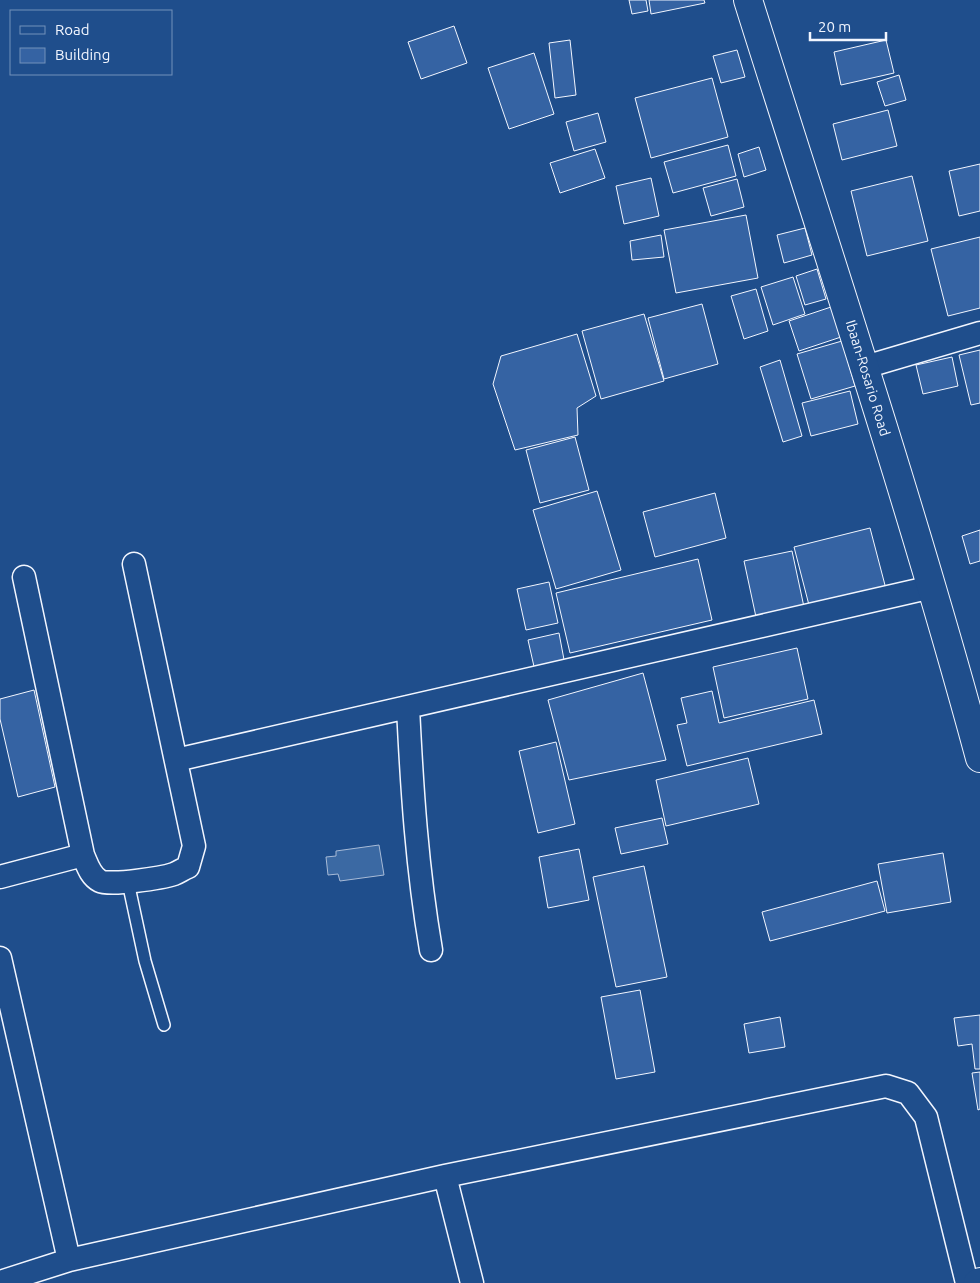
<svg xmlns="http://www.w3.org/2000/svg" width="980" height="1283" viewBox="0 0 980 1283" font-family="Ubuntu,sans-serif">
	<rect width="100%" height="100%" fill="#1f4e8c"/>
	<!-- water -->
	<path fill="#3b69a3" stroke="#a8bbd7" d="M379 845 384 875 340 881 338 874 328 875 326 857 336 856V851Z"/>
	<!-- building -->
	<path fill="#3563a3" stroke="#f2f6ff" d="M629 0H646L648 11 632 14Z
		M649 0H704L705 3 651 14Z
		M454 26 467 63 421 79 408 42Z
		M570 40 576 95 555 98 549 43Z
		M886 40 894 73 841 85 834 52Z
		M737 50 745 77 721 83 713 56Z
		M534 53 554 114 509 129 488 68Z
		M899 75 906 100 885 106 877 82Z
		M712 78 728 137 651 158 635 98Z
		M888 110 897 146 842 160 833 124Z
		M598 113 606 142 574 151 566 122Z
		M728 145 736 176 673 193 664 162Z
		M759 147 766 170 744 177 738 154Z
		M595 149 605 178 560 193 550 163Z
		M980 164V211L959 216 949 171Z
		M912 176 928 241 867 256 851 191Z
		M651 178 659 216 624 224 616 186Z
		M737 179 744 207 711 216 703 188Z
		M746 215 758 278 676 293 664 230Z
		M805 228 812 255 784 263 777 235Z
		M661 235 664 257 632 260 630 241Z
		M980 237V308L948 316 931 249Z
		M817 269 826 299 805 305 796 276Z
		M793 277 805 314 773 325 761 287Z
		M756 289 768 331 744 339 731 296Z
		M702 304 718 364 664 379 648 318Z
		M831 307 841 337 799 351 789 321Z
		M644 314 664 381 601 399 582 331Z
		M577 334 596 396 577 408 578 435 515 450 493 384 501 356Z
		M842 341 855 386 811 399 797 354Z
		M980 350V403L971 405 959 355Z
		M952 357 958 386 923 394 916 365Z
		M780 360 802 436 783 442 760 367Z
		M850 391 858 424 811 436 802 403Z
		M575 437 589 490 540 503 526 450Z
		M597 491 621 570 556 589 533 510Z
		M715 493 726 538 655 557 643 512Z
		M870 528 886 589 810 609 794 547Z
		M980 530V561L970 564 962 536Z
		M792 551 804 607 756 617 744 561Z
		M698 559 712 620 570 653 556 593Z
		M549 582 558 623 526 630 517 589Z
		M559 633 565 665 535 671 528 640Z
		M797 648 808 699 724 718 713 667Z
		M643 673 666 760 569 780 548 700Z
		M34 690 55 787 18 797 0 719V699Z
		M712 691 719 723 814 700 822 734 687 766 677 725 687 723 681 698Z
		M556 742 575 824 538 833 519 751Z
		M748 758 759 804 666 826 656 780Z
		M662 818 668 844 621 854 615 828Z
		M579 849 589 900 548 908 539 857Z
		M943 853 951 902 887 913 878 864Z
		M644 866 667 977 616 987 593 877Z
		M877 881 885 911 770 941 762 912Z
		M640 990 655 1072 616 1079 601 997Z
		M980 1015V1069H975L972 1044 958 1046 954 1018Z
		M780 1017 785 1047 749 1053 744 1024Z
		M980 1072V1109L978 1110 972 1073Z"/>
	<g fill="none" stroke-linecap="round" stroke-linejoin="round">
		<!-- service casing -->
		<g stroke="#f2f6ff" stroke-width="14">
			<path id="service" d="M128 882 145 961 164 1025"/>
		</g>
		<!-- minor casing -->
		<g stroke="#f2f6ff" stroke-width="25">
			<path id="minor" d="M865 367 980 333
				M24 577 83 855C87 864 90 876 100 881 110 886 162 878 174 874 179 872 183 869 188 867L194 846 134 564
				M408 707C412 790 417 868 431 950
				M176 760 932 587
				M0 877 83 855
				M0 958 69 1260
				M445 1176 472 1283
				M0 1282 69 1260 445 1176 886 1086 908 1093 926 1117 967 1283"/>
		</g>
		<!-- tertiary casing -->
		<g stroke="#f2f6ff" stroke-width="30">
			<path id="tertiary" d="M978 1283 980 1282"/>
		</g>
		<!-- primary casing -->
		<g stroke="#f2f6ff" stroke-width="30">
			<path id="primary" d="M748 0C827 252 911 503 980 758"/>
		</g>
		<!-- service -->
		<use href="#service" stroke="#1f4e8c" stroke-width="11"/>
		<!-- minor -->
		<use href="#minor" stroke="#1f4e8c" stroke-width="22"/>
		<!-- tertiary -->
		<use href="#tertiary" stroke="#1f4e8c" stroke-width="28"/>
		<!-- primary -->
		<use href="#primary" stroke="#1f4e8c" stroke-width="28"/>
	</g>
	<g text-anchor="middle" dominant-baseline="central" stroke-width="4" stroke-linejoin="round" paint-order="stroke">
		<!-- street labels -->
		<g font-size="14" fill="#f2f6ff" stroke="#1f4e8c">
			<text transform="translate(868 378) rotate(73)">Ibaan-Rosario Road</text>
		</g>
	</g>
	<!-- legend -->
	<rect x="10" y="10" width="162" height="65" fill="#1f4e8c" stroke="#7391ba"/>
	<rect x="20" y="26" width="25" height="8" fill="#1f4e8c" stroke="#7391ba"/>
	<text x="55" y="35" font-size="15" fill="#f2f6ff">Road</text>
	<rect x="20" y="48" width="25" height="15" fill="#3563a3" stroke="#7391ba"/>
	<text x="55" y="60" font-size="15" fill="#f2f6ff">Building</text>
	<!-- scale -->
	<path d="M810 32v8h76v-8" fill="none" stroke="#f2f6ff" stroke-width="2.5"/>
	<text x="818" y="32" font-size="15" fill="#f2f6ff" stroke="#1f4e8c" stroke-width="4" paint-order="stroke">20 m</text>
</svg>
